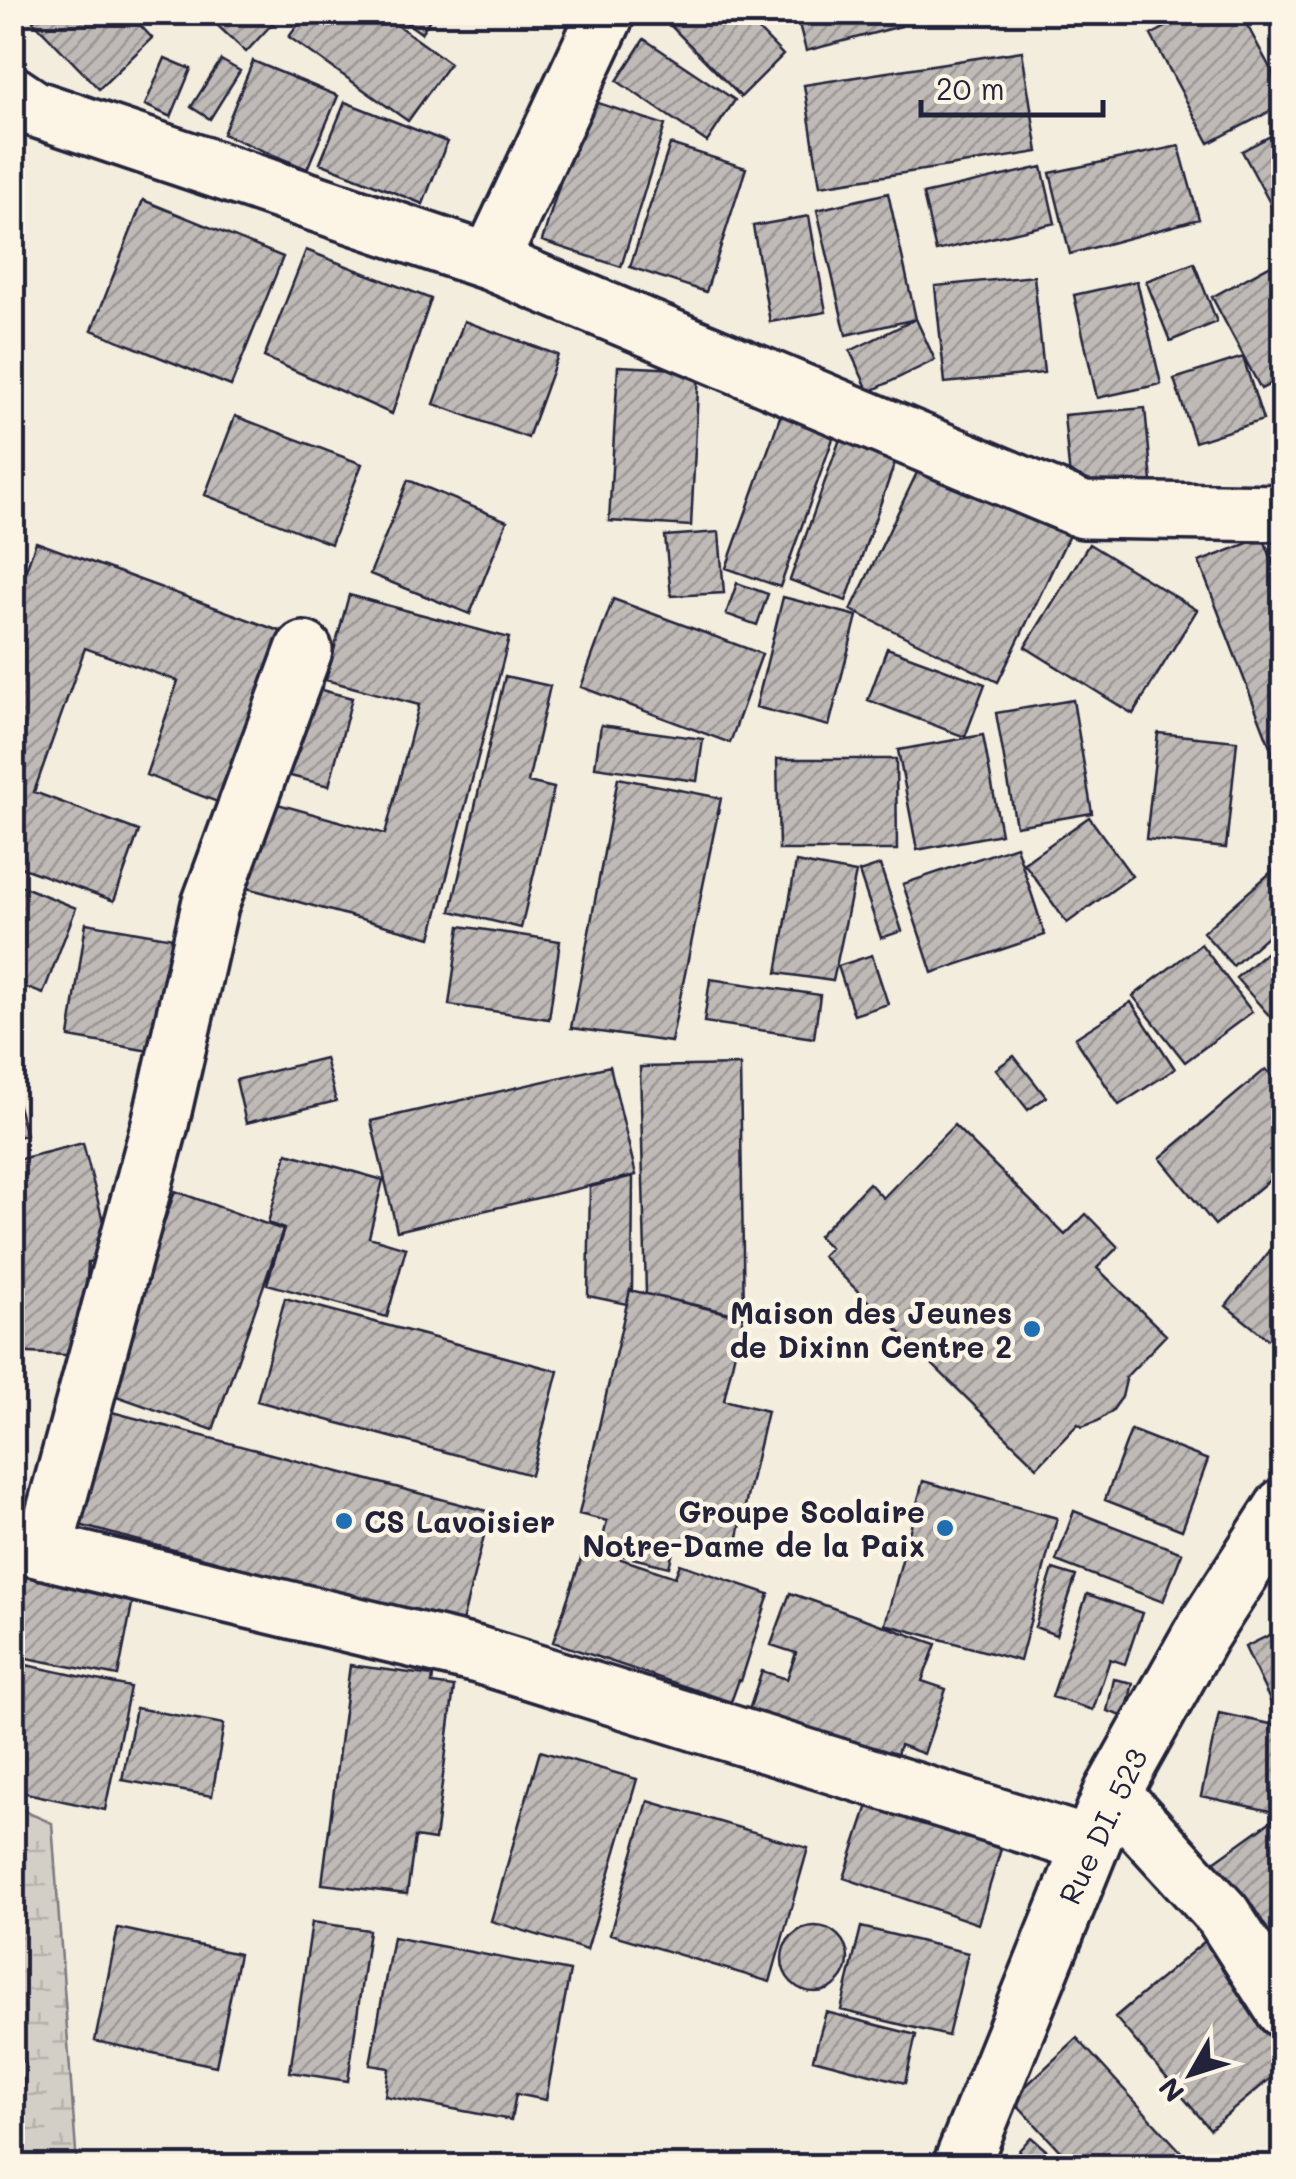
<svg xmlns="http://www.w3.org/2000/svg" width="1296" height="2179" viewBox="0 0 1296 2179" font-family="Mali,sans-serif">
	<defs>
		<pattern id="wetland-marsh" width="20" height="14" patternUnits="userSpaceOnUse" patternTransform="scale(2.5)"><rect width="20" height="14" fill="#d4cfc6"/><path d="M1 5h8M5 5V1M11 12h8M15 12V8" fill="none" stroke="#b6b1ab"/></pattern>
		<pattern id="building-hatch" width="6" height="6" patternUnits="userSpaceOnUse" patternTransform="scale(2.5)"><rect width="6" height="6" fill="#bfbab6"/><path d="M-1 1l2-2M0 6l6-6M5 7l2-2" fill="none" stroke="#9b9795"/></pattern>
	</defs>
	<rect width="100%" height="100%" fill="#f3edde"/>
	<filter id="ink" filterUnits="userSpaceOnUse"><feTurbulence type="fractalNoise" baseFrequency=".01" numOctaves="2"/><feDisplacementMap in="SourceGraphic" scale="20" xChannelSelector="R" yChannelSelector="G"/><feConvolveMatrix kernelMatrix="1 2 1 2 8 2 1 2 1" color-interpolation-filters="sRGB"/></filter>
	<g filter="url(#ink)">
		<!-- wetland -->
		<path fill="url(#wetland-marsh)" stroke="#7b7880" stroke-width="2.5" d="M12 1806 52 1823 77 2166H13Z"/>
		<!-- building -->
		<path fill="url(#building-hatch)" stroke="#22223b" stroke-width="2.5" d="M42 12H128L152 38 99 89 33 21Z
			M203 12H283L246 52Z
			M307 12H379L450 63 408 121 289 37Z
			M392 12H435L421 33Z
			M669 12H741L783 55 741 97 663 18Z
			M796 12H897L901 26 806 51Z
			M1194 12H1240L1284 94V104L1209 143 1151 35Z
			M644 39 735 100 707 142 617 81Z
			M1022 51 1038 152 820 186 804 85Z
			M165 58 191 69 171 117 145 105Z
			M221 60 240 71 210 119 191 107Z
			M253 61 338 96 307 169 223 134Z
			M586 99 665 125 621 267 542 241Z
			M345 102 447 142 423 204 320 163Z
			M1284 129V229L1242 151Z
			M670 144 746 168 706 292 630 267Z
			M1179 146 1199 219 1070 254 1050 173Z
			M1042 167 1055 223 936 251 923 194Z
			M888 193 916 319 846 335 817 210Z
			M143 200 283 257 231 386 92 330Z
			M809 216 826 312 770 322 753 226Z
			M306 250 431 299 392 414 264 357Z
			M1284 258V377L1261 389 1212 297Z
			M1194 263 1217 322 1170 341 1146 281Z
			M1034 276 1044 373 945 383 935 286Z
			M1137 281 1161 384 1097 398 1074 295Z
			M916 319 935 360 869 392 850 351Z
			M464 321 558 355 528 438 434 404Z
			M1243 357 1263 420 1195 442 1174 379Z
			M618 366 699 370 691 526 609 521Z
			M1145 408 1152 482 1071 490 1064 415Z
			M782 411 836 430 780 587 726 568Z
			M235 416 362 464 331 544 205 495Z
			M841 436 897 457 846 601 790 580Z
			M924 458 1072 529 998 682 851 610Z
			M408 480 507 521 470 614 370 574Z
			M719 532 724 593 671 596 665 536Z
			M1263 537 1284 590V774L1281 775 1199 562Z
			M36 542 288 634 228 806 146 775 178 681 85 648 34 792 139 831 114 901 12 864V608Z
			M1089 544 1197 610 1133 714 1025 647Z
			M737 583 768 594 757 625 726 614Z
			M349 595 509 638 431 938 236 885 260 799 385 834 419 705 326 680Z
			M783 597 857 616 829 726 756 707Z
			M613 599 762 654 730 743 581 687Z
			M887 648 985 684 965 737 868 700Z
			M505 676 550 686 528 782 554 788 521 928 451 911Z
			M306 686 352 698 329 786 283 774Z
			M1073 700 1092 813 1016 826 996 713Z
			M601 725 703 739 697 781 595 767Z
			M1158 733 1237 741 1226 848 1146 839Z
			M983 735 1001 834 917 850 898 750Z
			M777 759H896L897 850H779Z
			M618 778 721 798 671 1042 571 1028Z
			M1089 817 1132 876 1067 923 1024 863Z
			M1016 846 1045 935 932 973 903 884Z
			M796 862 856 873 833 981 777 973Z
			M880 865 902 931 881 938 859 872Z
			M1278 866 1284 873V921L1233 966 1203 932Z
			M12 882 76 908 43 994 12 982Z
			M86 923 173 938 155 1052 69 1037Z
			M460 926 560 941 549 1019 449 1005Z
			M1284 937V1027L1281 1029 1236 978Z
			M1201 944 1252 1012 1185 1062 1133 996Z
			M872 955 888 1004 854 1015 838 966Z
			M710 979 820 995 814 1038 704 1022Z
			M1131 1002 1175 1069 1119 1105 1075 1038Z
			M1014 1056 1046 1097 1028 1110 996 1069Z
			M325 1058 336 1101 246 1123 236 1080Z
			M740 1065 744 1316 646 1294 640 1067Z
			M610 1066 636 1175 397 1231 371 1121Z
			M1266 1069 1284 1090V1168L1215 1225 1160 1158Z
			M12 1084 26 1135 12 1138Z
			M954 1125 1065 1235 1086 1214 1118 1247 1097 1268 1166 1335 1125 1378 1126 1380 1122 1397 1112 1411 1098 1421 1082 1427 1078 1424 1037 1467 822 1256 830 1248 818 1236 869 1183 883 1198Z
			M83 1143 112 1256 88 1262 82 1356 12 1352V1161Z
			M287 1153 383 1180 369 1237 406 1248 387 1317 267 1284 284 1229 268 1223Z
			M633 1176 632 1291 630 1290 627 1304 588 1296 590 1187Z
			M175 1191 283 1230 213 1430 105 1392Z
			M1284 1233V1352L1226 1306Z
			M630 1290 743 1317 724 1400 767 1411 734 1554 676 1540 669 1567 600 1550 607 1521 579 1514Z
			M285 1298 558 1371 531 1475 257 1401Z
			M97 1408 490 1512 461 1626 68 1522Z
			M1131 1430 1208 1460 1182 1530 1105 1500Z
			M923 1481 1057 1518 1020 1661 885 1624Z
			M1074 1511 1182 1553 1163 1602 1056 1561Z
			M585 1547 675 1577 680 1564 769 1594 741 1681 739 1680 731 1702 553 1642Z
			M1053 1569 1076 1576 1056 1635 1035 1627Z
			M12 1570 134 1594 118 1676 12 1655Z
			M790 1593 936 1644 922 1681 946 1689 924 1754 900 1745 895 1761 749 1710 762 1671 787 1679 796 1653 771 1645Z
			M1087 1594 1142 1613 1125 1664 1110 1659 1093 1710 1052 1697Z
			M1284 1628V1707L1275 1711 1245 1647Z
			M12 1662 130 1687 105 1810 12 1790Z
			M350 1665 433 1676 432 1684 454 1687 435 1840 415 1837 407 1894 322 1884Z
			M1114 1679 1133 1683 1125 1717 1107 1711Z
			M136 1708 224 1724 212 1796 122 1780Z
			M1219 1713 1284 1727V1774L1275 1812 1201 1796Z
			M540 1751 637 1779 587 1950 491 1921Z
			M648 1801 808 1848 770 1982 610 1934Z
			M868 1805 1001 1849 978 1924 844 1878Z
			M1278 1816 1284 1824V1981L1200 1872Z
			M312 1922 369 1930 348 2081 290 2072Z
			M782 1959a33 33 0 1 1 66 0a33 33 0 1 1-66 0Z
			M861 1927 968 1953 948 2036 841 2010Z
			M118 1928 239 1954 216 2066 95 2041Z
			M393 1937 570 1971 546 2100 516 2094 511 2120 385 2096 389 2068 370 2065Z
			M1205 1941 1284 2034V2067L1210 2129 1115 2017Z
			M826 2012 916 2035 905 2083 813 2059Z
			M1077 2038 1194 2166H1074L1012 2099Z
			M12 2061H25L23 2141H12Z
			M1031 2137 1064 2166H1005Z"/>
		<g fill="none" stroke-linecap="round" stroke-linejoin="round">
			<!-- minor casing -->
			<g stroke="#22223b" stroke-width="62">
				<path id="minor" d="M12 94 33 108 490 262 1083 510 1284 513
					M490 262 607 12
					M12 1543 478 1655 1089 1845
					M44 1551 160 1124 210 905 304 650
					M1112 1793 1223 1915 1284 2010
					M961 2166 1112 1793 1200 1636 1284 1506"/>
			</g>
			<!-- minor -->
			<use href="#minor" stroke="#fcf5e5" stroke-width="55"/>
		</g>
	</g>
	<!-- markers -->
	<g fill="#1f6fb2" stroke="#fcf5e5" stroke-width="4">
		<circle cx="1032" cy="1329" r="10"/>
		<circle cx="344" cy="1521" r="10"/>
		<circle cx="945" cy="1528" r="10"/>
	</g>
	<g text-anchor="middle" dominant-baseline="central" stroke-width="9" stroke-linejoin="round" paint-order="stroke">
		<!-- poi labels -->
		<g font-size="30" font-weight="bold" fill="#22223b" stroke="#fcf5e5" text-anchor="end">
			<text x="1012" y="1312">Maison des Jeunes<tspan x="1012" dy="34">de Dixinn Centre 2</tspan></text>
			<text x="925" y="1511">Groupe Scolaire<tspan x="925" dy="34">Notre-Dame de la Paix</tspan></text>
			<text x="364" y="1521" text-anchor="start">CS Lavoisier</text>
		</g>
		<!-- street labels -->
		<g font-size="30" fill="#22223b" stroke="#fcf5e5">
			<text transform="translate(1102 1826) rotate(-65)">Rue DI. 523</text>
		</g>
	</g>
	<!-- margin -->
	<rect width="1296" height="2179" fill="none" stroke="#fcf5e5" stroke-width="50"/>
	<rect x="25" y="25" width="1246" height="2129" fill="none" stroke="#22223b" stroke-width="4" filter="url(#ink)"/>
	<!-- north arrow -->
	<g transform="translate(1191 2074) rotate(231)" stroke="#fcf5e5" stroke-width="8" paint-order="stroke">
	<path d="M0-8L18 38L0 25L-18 38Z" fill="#22223b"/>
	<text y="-15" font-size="28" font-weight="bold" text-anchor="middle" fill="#22223b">N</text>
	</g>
	<!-- scale -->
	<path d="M921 100v15h182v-15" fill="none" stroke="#22223b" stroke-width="5"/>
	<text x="936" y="100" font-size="30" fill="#22223b" stroke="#fcf5e5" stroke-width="8" paint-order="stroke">20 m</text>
</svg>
